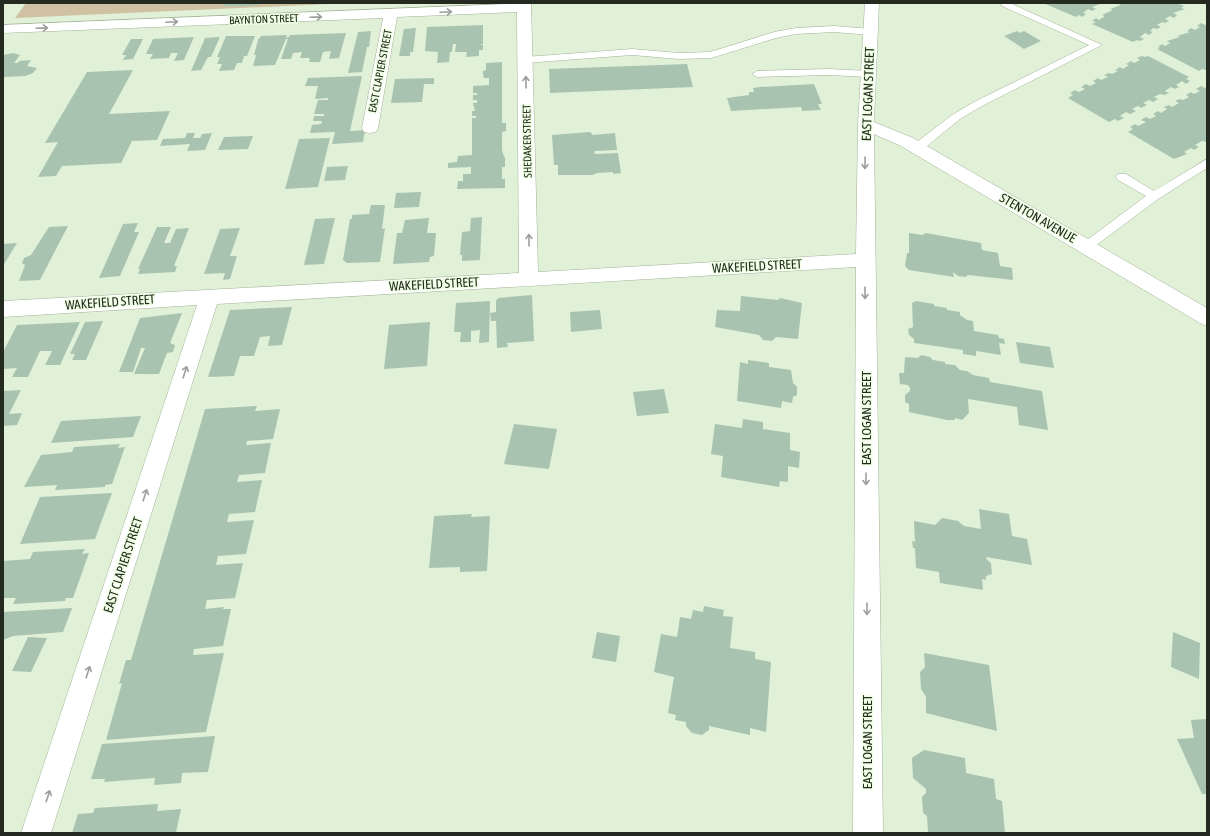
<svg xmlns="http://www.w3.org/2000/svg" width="1210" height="836" viewBox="0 0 1210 836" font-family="'Asap Condensed',sans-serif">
	<rect width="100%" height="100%" fill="#e1f1d7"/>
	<!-- green -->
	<path fill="#cfc1a1" d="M26 3H353L15 18Z"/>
	<!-- building -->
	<path fill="#a8c4b1" d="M225 3H260L259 5 245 6H223Z
		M1043 3H1103L1092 7 1096 9 1092 11 1088 9 1083 13 1086 14 1082 17 1079 15 1076 17Z
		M1117 3H1177L1184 6 1181 8 1185 9 1173 13 1177 15 1174 18 1170 16 1165 19 1169 21 1165 23 1162 22 1157 25 1161 27 1157 29 1153 28 1150 31 1153 32 1149 35 1145 33 1140 37 1144 39 1140 41 1137 40 1133 42 1092 24 1096 22 1092 21 1096 18 1099 20 1105 16 1102 15 1113 10 1110 9 1121 5Z
		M1201 23 1205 25 1207 24V70L1202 69 1199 71 1157 49 1160 48 1158 47 1162 44 1165 46 1170 43 1167 41 1180 37 1177 36 1190 32 1187 31 1191 28 1195 30 1200 27 1197 26Z
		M483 25V44L479 45H483V50H479V56L466 57 467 52H455L456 44H453L452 52H450L449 62 437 63 438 52 425 51 427 27Z
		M416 28 413 52H410V56H399L404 29Z
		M371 31 369 47H367L362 72 348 73 358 32Z
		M1017 31 1020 33 1024 31 1041 41 1024 49 1004 36Z
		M346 33 339 58 329 59 331 51 323 52 320 62H309L310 58H300L302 52 293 53 291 59H281L288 39H286L275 65 253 66 256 55H254L258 40 261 36 287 35 286 38 289 37 290 35Z
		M226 36H255L247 56H244L242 63H237L234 70 219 71 222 64H217L220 57H217Z
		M194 37 184 60 174 61 178 53H171L169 58 150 59 153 54H146L153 39Z
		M220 37 211 57H208L201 70 191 71 205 38Z
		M131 39H143L133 59 123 60 126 55H122Z
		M13 53 20 55 14 63H18L19 61 31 60 27 66 37 68 33 73 25 76 5 77 3 79V55Z
		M1142 56 1145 57 1148 56 1189 77 1186 79 1190 81 1186 84 1182 81 1176 85 1179 87 1175 89 1171 87 1165 91 1169 93 1164 95 1160 94 1154 97 1158 99 1153 102 1149 100 1143 103 1147 105 1141 108 1138 106 1132 109 1136 111 1130 114 1126 112 1120 116 1124 118 1118 121 1115 119 1109 122 1068 98 1073 95 1070 93 1075 90 1079 92 1085 89 1081 87 1086 84 1090 86 1096 83 1093 81 1098 78 1101 80 1108 77 1104 75 1109 73 1112 74 1118 71 1115 70 1120 67 1123 69 1129 65 1126 64 1131 61 1134 63 1140 60 1137 58Z
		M502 62V123H506V131L502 132V150L504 157H505V167H502V179H505V188L457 189 458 181H463V174H471V167L448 168V163L457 162 458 156 472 155V118H476V116H472V111H475L473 103H477V100H473V95H477V93H473V86L489 85V78H484L483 75V71L486 70V63Z
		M687 64 693 87 550 93 549 69Z
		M133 70 109 114 170 111 157 140 132 141 121 163 62 166 56 176 38 177 58 142 45 143 87 72Z
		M362 76 350 131 365 130 363 142 332 144 335 132 310 133 312 125 321 124 322 121H313L314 116H324V114H314L318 100H328V98L315 99 318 86H305L308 78Z
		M434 78V84H424L422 102 391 103 395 79Z
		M814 84 822 104H818L821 110 802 111 801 107 731 111 727 98 749 95V92H754L753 88 760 87Z
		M1201 86 1205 88 1207 87V142L1202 141 1195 145 1199 147 1194 150 1191 148 1184 152 1187 154 1174 159 1128 132 1133 129 1130 127 1135 124 1138 126 1146 122 1141 120 1146 117 1150 119 1156 116 1153 114 1158 111 1161 113 1167 109 1164 107 1169 105 1172 107 1179 103 1175 101 1180 99 1183 100 1189 97 1186 95 1191 92 1194 94 1200 91 1196 89Z
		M590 132 593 135 615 133 617 150 595 151 594 153 596 154 618 153 621 173 613 174V172L597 173 593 175H558V165H554L552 135Z
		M187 133H195L193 138H200L202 134 212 133 205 150 187 151 190 144 160 146 163 139 185 138Z
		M253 136 248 149 218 150 224 137Z
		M330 138 318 187 285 189 299 139Z
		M348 166 345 180 324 181 327 167Z
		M421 192 419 207 394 208 396 193Z
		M371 205H385L382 229 385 228 380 262 347 263 343 260 350 219H352V215L369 214Z
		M482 217 480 260 462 261V255H460L462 232 470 231 471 218Z
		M335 218 324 264 304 265 315 219Z
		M429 218 427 233H436L434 256 430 257 429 262 393 264 397 233H402L405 220Z
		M138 223 134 232H139L120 276 99 278 123 224Z
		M68 226 40 280 19 281 25 265 22 263 24 258 31 255 49 227Z
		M157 227H171L164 243H170L176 229 189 228 174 266H177L175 272 138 274 140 269H138Z
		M240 228 230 256H237L230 279 223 280 225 273 204 274 220 229Z
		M909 233 922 235 926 233 981 243 982 250 998 253 1000 266 1012 268 1013 280 968 275 966 277 958 276 953 272 954 277 909 270 905 266 907 253H909Z
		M17 243 3 266V244Z
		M532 295 534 341 507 343 508 347 497 348 496 321H491L490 313 496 312V301L498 298Z
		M741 296 778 300 780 298 802 303 798 339 776 337 772 341 763 340 759 335 715 327 717 310 740 311Z
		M490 301 489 342 479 343 480 330 471 331V342H460L461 332H454L456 303Z
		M916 301 934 304V307L935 306 947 308V310L960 312V315L967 320 973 321 974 331 998 335 999 338 1004 339 1005 344 999 343 1001 355 976 351V356L963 354V350L914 343V339L909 335 908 329 913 327 912 303Z
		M292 307 282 345 268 346 270 336 260 337 254 356H240L234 376 208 377 230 310Z
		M600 310 602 329 571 332 570 312Z
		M182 313 170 343 175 345 173 352 167 353 159 374H134L145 348H141L133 372H119L140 318Z
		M103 321 86 360H72L75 354H70L85 322Z
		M80 322 60 365H45L52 351H40L28 377H12L17 368 3 369V352L17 325Z
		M430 322 427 366 384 369 389 325Z
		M1016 342 1050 347 1054 368 1020 363Z
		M921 355 930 357 933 360 945 362V364L955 365 960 370 967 371 973 375 989 378 990 382 1042 391 1048 430 1019 425 1017 407 968 399 969 413 962 420 955 418V420H947L909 412V404L905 402V395L910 391V388L908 385 900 384 899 373H904L905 357 918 358Z
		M748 360 769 363V367L791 370 793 383 797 387V395L793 397 792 403 782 401 781 408 737 401 740 362 748 364Z
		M664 389 669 413 637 416 633 392Z
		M21 390 9 414 22 413 17 425 3 426V391Z
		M257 406 255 411 280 409 273 439 247 441 246 445 271 443 265 473 239 475 237 482 262 480 255 512 229 514 227 522 254 520 246 554 218 556 216 565 243 563 235 598 207 600 206 604 205 609 224 607 223 609H231L223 646 194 649 193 655 224 653 206 732 106 740 122 683 119 684 126 660H131L205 409Z
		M141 416 133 437 51 443 61 421Z
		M743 419 763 422V429L790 433V450L800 452 799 468 788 466V482L780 481 779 487 721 477 723 456 711 454 715 424 742 428Z
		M514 424 557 429 549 469 504 464Z
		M120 444 118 448 125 447 112 484 105 485V487L55 490 57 485 24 487 41 455 72 452 74 447Z
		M112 493 95 539 20 544 40 497Z
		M979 509 1009 514 1012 536 1027 539 1032 565 986 557 987 560 991 563 992 574 986 576V580L982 579 983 590 940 583 939 572 916 568 915 548H913L912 541 915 542 914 521 935 525 942 518 958 521 964 526 981 529Z
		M472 514 471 517 490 516 487 571 460 572V567L429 568 434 516Z
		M85 549 82 554 89 553 73 598H66L65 601 13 604 16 598H3V561L30 559 33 552Z
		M704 606 724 610 723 616 733 617 730 648 755 652V659L771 662 766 732 750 728V735L709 726V730L702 735 692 733 686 726V722L675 720 676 715 668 713 674 677 654 672 661 634 677 637 680 617 691 619 693 610 703 612Z
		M72 608 63 632 13 636 3 640V612Z
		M597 632 620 636 616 662 592 658Z
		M1173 632 1200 643 1199 679 1171 667Z
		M28 637 47 638 31 672 12 671Z
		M924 653 989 665 997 731 926 713V697L921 689 920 672 925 667Z
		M1207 719V794H1202L1177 739 1194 738 1191 720Z
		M215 736 208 772 182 773 181 783 154 785 155 778 104 782 105 779H91L102 744Z
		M924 750 965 758 966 773 994 779 996 799 1002 801 1005 833H928L927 816 923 813 922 797 926 793V789L913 778 912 758Z
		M158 804 157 811 181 809 176 833H72L78 814 93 813 95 808Z"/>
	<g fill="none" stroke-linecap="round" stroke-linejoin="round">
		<!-- service casing -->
		<g stroke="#a3b299" stroke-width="1">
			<path id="service" d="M1001 3H1010L1102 45 982 106 960 119 921 151H913L911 148 913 145 952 115 974 102 1089 45 1002 6Z
				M834 26 871 29 876 32 871 35 834 32 796 34 776 38 711 58 679 59 632 55 525 63 520 60 525 57 632 49 679 53 710 52 774 32 796 28Z
				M829 69 868 71 873 74 868 77 829 75 757 77 752 74 757 71Z
				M1207 159V168L1158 199 1091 249H1083L1081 246 1083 243 1146 196 1118 180 1116 177 1118 174H1126L1154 191Z"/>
		</g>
		<!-- minor casing -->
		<g stroke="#a3b299" stroke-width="1">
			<path id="minor" d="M531 3 538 272 856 254 858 124 865 3H879L874 122 913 138 1207 308V326L1200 323 901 146 874 134 883 833H853L856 267 217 304 51 833H21L197 305 3 317V301L519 273 517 12 397 17 378 128 376 132 370 133 364 132 362 128 383 18 3 33V25Z"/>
		</g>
		<!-- service -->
		<use href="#service" fill="#fff" fill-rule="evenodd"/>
		<!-- minor -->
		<use href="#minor" fill="#fff" fill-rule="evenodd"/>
	</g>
	<!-- one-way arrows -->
	<defs><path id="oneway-shaft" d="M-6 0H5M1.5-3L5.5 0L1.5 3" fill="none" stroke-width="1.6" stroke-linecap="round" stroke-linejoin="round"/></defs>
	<g stroke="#9c9f9b">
		<use href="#oneway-shaft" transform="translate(446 12) rotate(-3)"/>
		<use href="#oneway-shaft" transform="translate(316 17) rotate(-2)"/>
		<use href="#oneway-shaft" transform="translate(172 22) rotate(-3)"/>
		<use href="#oneway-shaft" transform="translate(42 28) rotate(-2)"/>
		<use href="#oneway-shaft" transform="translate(526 82) rotate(-91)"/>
		<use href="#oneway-shaft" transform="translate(865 163) rotate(91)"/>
		<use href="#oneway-shaft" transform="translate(529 240) rotate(-91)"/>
		<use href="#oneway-shaft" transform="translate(865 293) rotate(90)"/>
		<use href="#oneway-shaft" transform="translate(185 372) rotate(-72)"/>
		<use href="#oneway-shaft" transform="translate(866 479) rotate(90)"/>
		<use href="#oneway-shaft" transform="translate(145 495) rotate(-72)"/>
		<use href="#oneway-shaft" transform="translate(867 609) rotate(90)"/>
		<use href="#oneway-shaft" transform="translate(88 672) rotate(-72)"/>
		<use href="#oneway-shaft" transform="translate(48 796) rotate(-72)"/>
	</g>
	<g text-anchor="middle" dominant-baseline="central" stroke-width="3" stroke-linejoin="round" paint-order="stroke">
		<!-- far-street labels -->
		<g font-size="11" fill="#242a20" stroke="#eeffe4">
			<text transform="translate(264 19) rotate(-2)">BAYNTON STREET</text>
			<text transform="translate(380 71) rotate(-79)">EAST CLAPIER STREET</text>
			<text transform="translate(527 141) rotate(-91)">SHEDAKER STREET</text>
		</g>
		<!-- street labels -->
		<g font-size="13" fill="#242a20" stroke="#eeffe4">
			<text transform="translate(868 94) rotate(-88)">EAST LOGAN STREET</text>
			<text transform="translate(1038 218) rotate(30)">STENTON AVENUE</text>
			<text transform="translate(757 266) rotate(-3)">WAKEFIELD STREET</text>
			<text transform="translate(434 284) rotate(-3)">WAKEFIELD STREET</text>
			<text transform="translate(110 302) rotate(-4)">WAKEFIELD STREET</text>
			<text transform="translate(866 418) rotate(-90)">EAST LOGAN STREET</text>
			<text transform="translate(123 565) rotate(-72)">EAST CLAPIER STREET</text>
			<text transform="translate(867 742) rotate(-90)">EAST LOGAN STREET</text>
		</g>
	</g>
	<!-- border -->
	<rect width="1210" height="836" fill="none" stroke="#242a20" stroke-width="8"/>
</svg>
